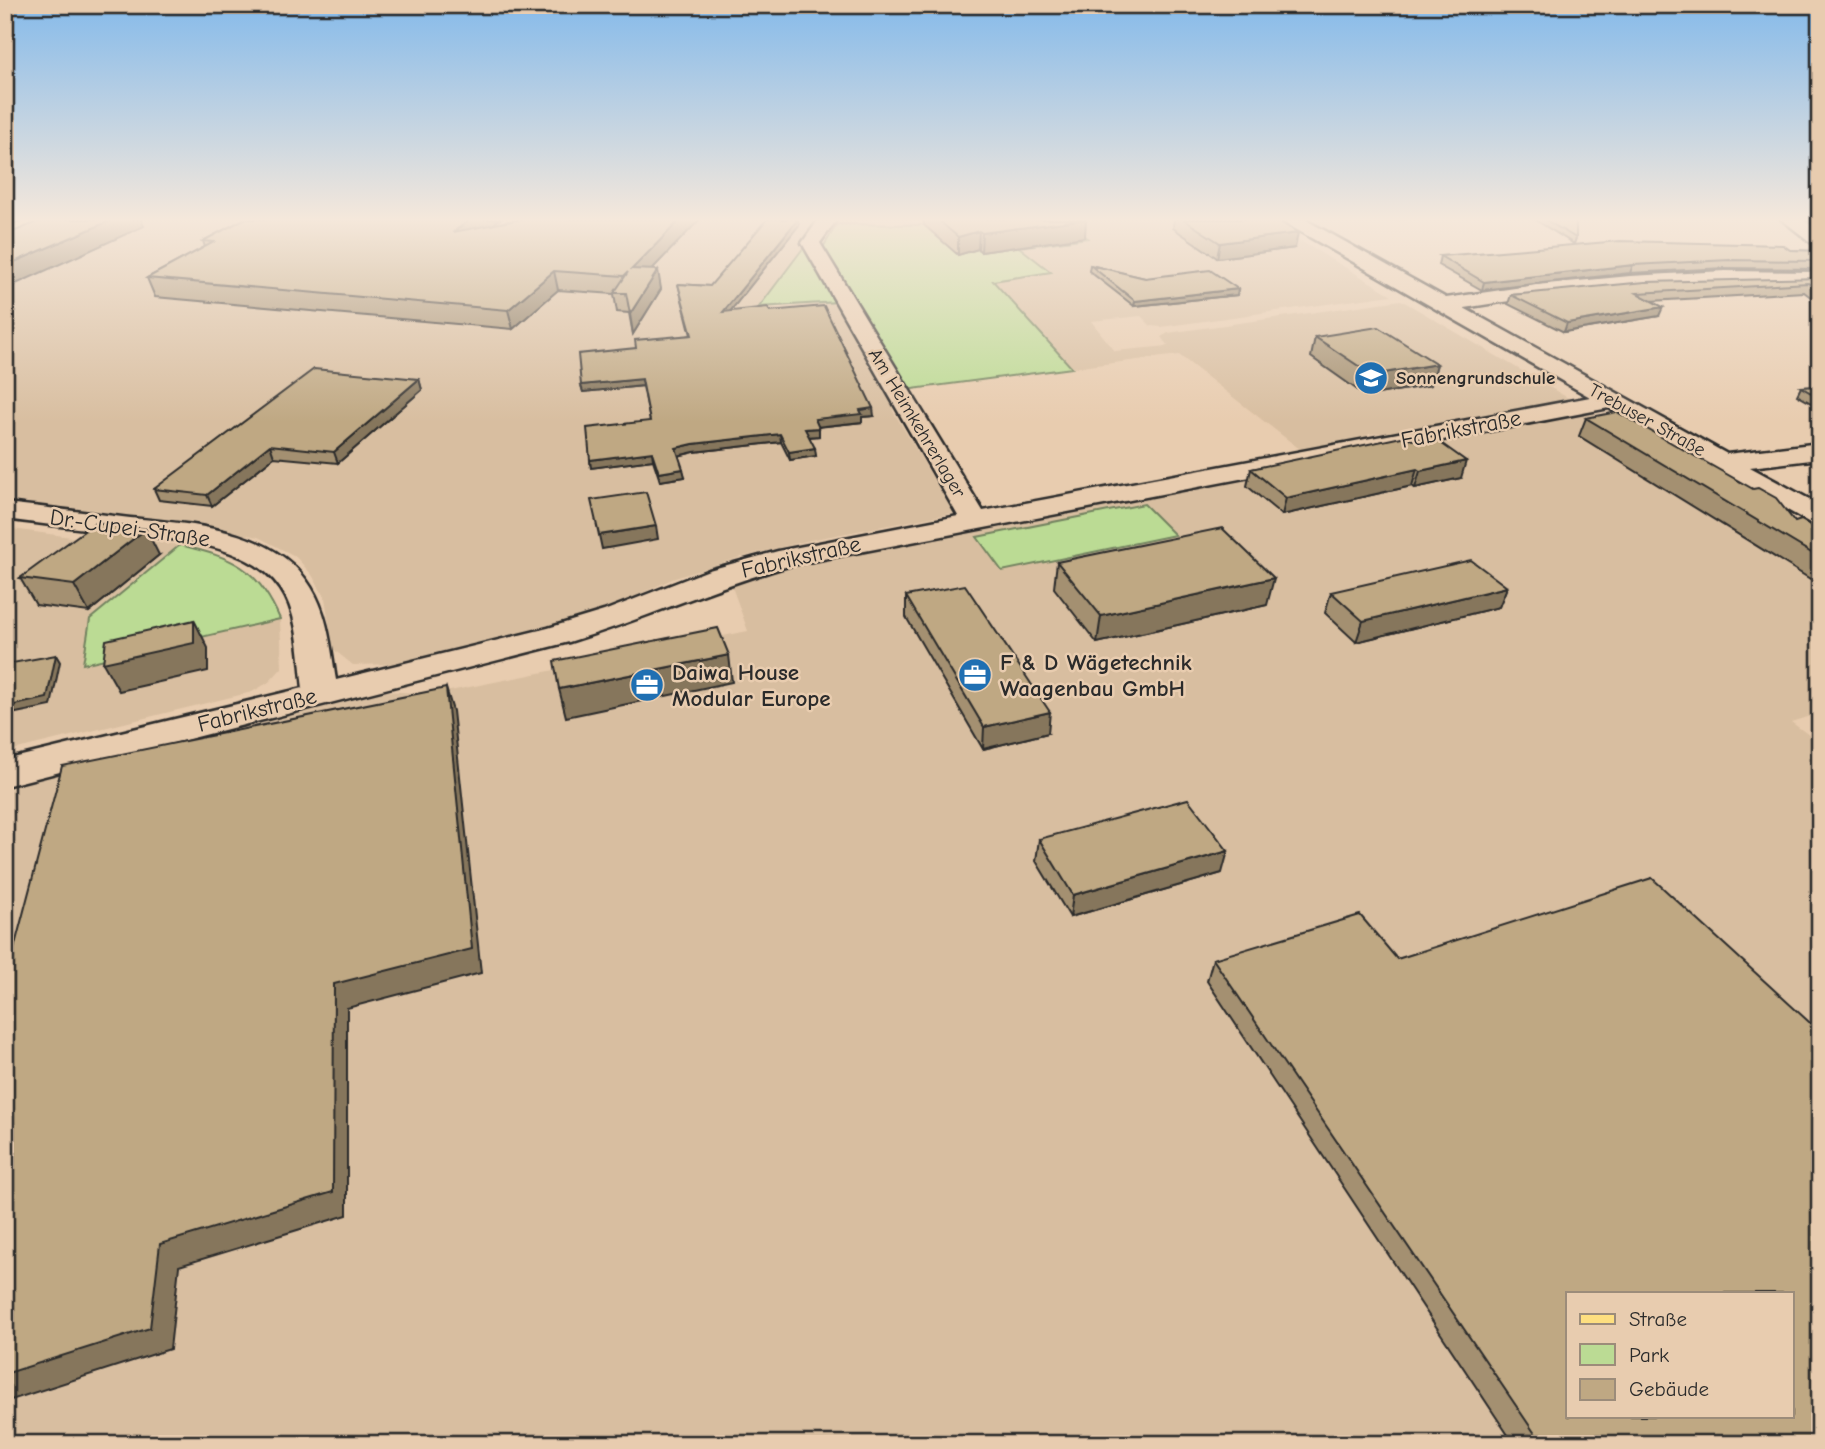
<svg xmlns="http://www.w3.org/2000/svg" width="1825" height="1449" viewBox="0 0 1825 1449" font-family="'Comic Neue',sans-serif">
	<rect width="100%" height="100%" fill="#e8ccaf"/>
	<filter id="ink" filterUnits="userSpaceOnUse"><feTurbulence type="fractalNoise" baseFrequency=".0143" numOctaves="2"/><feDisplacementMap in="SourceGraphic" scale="14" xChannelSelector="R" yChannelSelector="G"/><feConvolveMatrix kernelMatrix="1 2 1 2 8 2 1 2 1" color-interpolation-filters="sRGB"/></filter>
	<g filter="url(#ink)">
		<!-- built -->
		<path fill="#d8bea0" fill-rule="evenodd" d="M70 219H819L802 241 804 247 760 307 780 308 837 302 894 403 893 411 954 513 815 539 738 558 672 579 619 604 554 624 397 664 353 665 333 649 325 598 312 575 295 556 258 537 184 522 5 500V241Z
			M1061 219H1263L1392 295 1161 327 1151 326 1141 316 1091 321 1115 351 1168 346 1161 337 1168 333 1401 300 1573 401 1401 432 1369 434 1366 438 1301 450 1179 355 1072 368 992 281 1050 272 1018 247 1087 238Z
			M1591 412 1820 545V713L1791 722 1820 743V1444H5V793L17 785 385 691 435 694 748 631 731 584 767 573 1037 518ZM1568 1293H1792V1416H1568Z
			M5 528 123 544 133 539 180 545 90 619 83 663 280 619 282 668 269 682 252 692 5 752Z"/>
		<!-- green -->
		<path fill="#bbdb94" stroke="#738360" stroke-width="2" d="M966 219H1061L1088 238 1019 247 1051 272 993 281 1072 368 905 390 822 249 837 224 920 225Z
			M804 247 837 302 759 307Z
			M1144 504 1175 535 1002 571 977 537Z
			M180 545C233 558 257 566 280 619L83 664 90 619Z"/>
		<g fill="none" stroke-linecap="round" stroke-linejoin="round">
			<!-- minor casing -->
			<g stroke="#2b2b2b" stroke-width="5">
				<path id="minor" d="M819 219H837L820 243 983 511 1590 397 1285 223 1282 219H1304L1446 298 1536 285 1630 276 1725 271 1820 272V284C1700 282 1582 288 1464 308L1727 454 1820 443V459L1750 467 1820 505V525L1810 523 1609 408 792 565C716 586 645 619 569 642L5 786V760L303 688C299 656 299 615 281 589 248 540 164 539 112 532 77 528 41 524 5 519V503C44 507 83 512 122 517 185 524 274 526 311 587 328 614 331 649 336 680L548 628 604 611 709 570 778 551 958 516 802 243Z
					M1781 219H1802L1820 231V246L1813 244Z"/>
			</g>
			<!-- major casing -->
			<g stroke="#2b2b2b" stroke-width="6">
				<path id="major" d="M32 219H62L59 223 5 240V227Z"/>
			</g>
			<!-- minor -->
			<use href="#minor" fill="#e8ccaf" fill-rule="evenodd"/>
			<!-- major -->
			<use href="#major" fill="#fedf80" fill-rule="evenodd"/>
		</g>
		<!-- wall -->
		<path fill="#a49071" stroke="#2b2b2b" stroke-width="2" d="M244 219H500L492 224 522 219H700L651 270 661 289 633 334 629 313 617 312 614 294 558 290 513 329 155 297 147 278 205 247 203 241Z
			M924 219H1085V237L981 252 978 249 958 255 924 225Z
			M1174 219H1275L1295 248 1217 258 1173 228Z
			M1534 219H1576V238L1574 244Z
			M1808 219H1820V226Z
			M799 225 730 311H770L874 416 862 417V422L818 427 819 436 809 437 816 456 790 460 781 442 694 452 678 456 685 477 660 481 653 460 591 468 590 460 650 421 643 386 583 392 581 385 636 348 691 335 678 284 710 286Z
			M1790 250 1820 251V269L1725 268 1630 273 1482 290 1438 265 1440 256Z
			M1090 265 1145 278 1238 289 1237 295 1134 306 1089 271Z
			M1820 278V304L1804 292 1651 301 1659 316 1564 332 1508 304 1511 295Z
			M1315 337 1437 364 1431 385 1366 396 1311 357Z
			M419 379 422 390 338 463 274 457 212 506 159 500 154 489Z
			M1820 386V408L1797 395 1801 387Z
			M1586 418 1795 522 1820 531V585L1579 436Z
			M1412 440 1461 478 1415 488 1412 486 1282 515 1247 486 1251 469Z
			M159 555 89 612 36 605 20 578Z
			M1057 562 1267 605 1097 643 1054 588Z
			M1507 587 1499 607 1356 642 1325 613 1331 592Z
			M906 596 1048 733 983 749 906 617Z
			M1039 839 1222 873 1070 917 1036 861Z
			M1213 959H1397L1820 1444H1514L1207 981Z"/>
		<!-- shaded-wall -->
		<path fill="#86765c" stroke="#2b2b2b" stroke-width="2" d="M114 219H141L144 226 5 289V266Z
			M471 219H500L457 250 453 232Z
			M681 219H700L635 287 632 269Z
			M798 219 799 225 724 319 723 312Z
			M1086 219 1085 237 981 252 982 233Z
			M1360 219H1405L1359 223Z
			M979 231 978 249 958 255V237Z
			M1298 233 1295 248 1217 258 1220 243Z
			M1633 265 1630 273 1482 290 1484 282Z
			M658 270 661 289 633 334 630 314Z
			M554 271 558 290 513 329 508 310Z
			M1238 289 1237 295 1134 306 1135 301Z
			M1663 307 1659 316 1564 332 1567 323Z
			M1437 364 1431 385 1366 396 1372 375Z
			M419 379 422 390 338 463 334 452Z
			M642 379 643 386 583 392 581 385Z
			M873 408 874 416 862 417V422L816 427 815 419 860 410Z
			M819 428V436L806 437 805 429Z
			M780 434 781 442 694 452 677 456 676 448 693 444Z
			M270 445 274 457 212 506 207 495Z
			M815 448 816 456 790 460 789 452Z
			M652 452 653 460 591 468 590 460Z
			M1466 461 1461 478 1415 488 1420 471Z
			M683 469 685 477 660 481 659 473Z
			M1417 469 1412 486 1282 515 1286 498Z
			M656 526 658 539 602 549 599 535Z
			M146 529 159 555 89 612 74 585Z
			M1274 578 1267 605 1097 643 1101 616Z
			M1507 587 1499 607 1356 642 1363 621Z
			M194 620 208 648V671L119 691 103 663Z
			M56 655 60 662 51 706 6 715 5 707Z
			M729 655 732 682 566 717 559 689Z
			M446 688 453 711 481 973 347 1008V1215L179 1266 170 1349 5 1402V1374L160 1244 334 984Z
			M1050 712 1048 733 983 749 984 727Z
			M1228 851 1222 873 1070 917 1073 895Z"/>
		<!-- building -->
		<path fill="#bfa883" stroke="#2b2b2b" stroke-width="2" fill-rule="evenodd" d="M45 219H114L5 266V235Z
			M244 219H471L453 232 522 219H681L632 269 658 270 630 314 626 293H614L628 272 624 276 554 271 508 310 147 278 214 242 203 241Z
			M767 219H798L723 312 768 307 770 311 824 306 873 408 860 410 862 414 815 419 819 428 805 429 815 448 789 452 780 434 693 444 676 448 683 469 659 473 652 452 590 460 587 428 650 421 642 379 581 385 578 354 636 348 635 340 692 335 678 284 710 286Z
			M937 219H1086L982 233 979 231 958 237Z
			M1183 219H1275L1298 233 1220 243Z
			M1544 219H1576V238Z
			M1620 241 1783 245 1790 250 1820 251V261L1729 260 1633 265 1484 282 1440 256Z
			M1090 265 1145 278 1210 270 1238 289 1135 301Z
			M1820 278V292L1808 283 1637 293 1663 307 1567 323 1511 295 1645 282Z
			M1378 327 1437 364 1372 375 1315 337Z
			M314 369 419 379 334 452 270 445 207 495 154 489Z
			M1820 386V398L1801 387Z
			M1617 412 1753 489 1758 488 1776 498 1795 522 1801 520 1820 531V558L1586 418Z
			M1406 436 1412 440 1431 436 1466 461 1420 471 1417 469 1286 498 1251 469Z
			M646 492 656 526 599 535 591 500Z
			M95 523 146 529 74 585 20 578Z
			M1222 528 1274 578 1101 616 1057 562Z
			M1471 560 1507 587 1363 621 1331 592Z
			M965 585 1050 712 984 727 906 596Z
			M194 620V643L103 663 106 640Z
			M718 628 729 655 559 689 554 661Z
			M56 655 47 698 5 707V693L12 663Z
			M446 688 472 949 334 984 333 1192 160 1244 150 1328 5 1374V983L62 766Z
			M1188 799 1228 851 1073 895 1039 839Z
			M1652 878 1820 1032V1444H1542L1213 959 1360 915 1397 959ZM1568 1293H1792V1416H1568Z"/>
	</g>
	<!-- sky -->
	<linearGradient id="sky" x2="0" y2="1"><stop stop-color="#85baea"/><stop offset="0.52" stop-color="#f5e8db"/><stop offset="1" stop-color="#f5e8db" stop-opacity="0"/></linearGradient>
	<rect width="1825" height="422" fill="url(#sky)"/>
	<!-- icons -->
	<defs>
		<g id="school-disc" transform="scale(1.75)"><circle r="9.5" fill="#1f6fb2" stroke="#e8ccaf"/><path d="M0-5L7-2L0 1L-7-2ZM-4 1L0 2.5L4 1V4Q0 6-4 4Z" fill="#fff"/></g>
		<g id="office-disc" transform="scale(1.75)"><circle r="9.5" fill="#1f6fb2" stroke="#e8ccaf"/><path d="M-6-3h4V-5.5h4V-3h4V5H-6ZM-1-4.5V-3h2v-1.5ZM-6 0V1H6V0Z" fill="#fff"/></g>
	</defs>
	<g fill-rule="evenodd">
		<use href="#school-disc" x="1371" y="378"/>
		<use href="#office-disc" x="975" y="675"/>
		<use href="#office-disc" x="647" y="685"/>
	</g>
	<g text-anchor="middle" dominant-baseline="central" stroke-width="5" stroke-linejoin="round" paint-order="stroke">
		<!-- far-poi labels -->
		<g font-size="19" font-weight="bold" fill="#2b2b2b" stroke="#e8ccaf" text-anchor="start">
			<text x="1396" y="378">Sonnengrundschule</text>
		</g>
		<!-- far-street labels -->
		<g font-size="19" fill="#2b2b2b" stroke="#e8ccaf">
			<text transform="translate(1647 420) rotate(29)">Trebuser Straße</text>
			<text transform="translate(917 423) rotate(59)">Am Heimkehrerlager</text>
		</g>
		<!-- street labels -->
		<g font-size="23" fill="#2b2b2b" stroke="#e8ccaf">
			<text transform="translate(1461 429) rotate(-11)">Fabrikstraße</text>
			<text transform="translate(130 528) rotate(8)">Dr.-Cupei-Straße</text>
			<text transform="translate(801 557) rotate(-13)">Fabrikstraße</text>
			<text transform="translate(257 710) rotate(-14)">Fabrikstraße</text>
		</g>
		<!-- poi labels -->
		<g font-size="23" font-weight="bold" fill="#2b2b2b" stroke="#e8ccaf" text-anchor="start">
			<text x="1000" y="662">F &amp; D Wägetechnik<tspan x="1000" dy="26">Waagenbau GmbH</tspan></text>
			<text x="672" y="672">Daiwa House<tspan x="672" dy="26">Modular Europe</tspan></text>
		</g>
	</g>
	<!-- margin -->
	<rect width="1825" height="1449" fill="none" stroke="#e8ccaf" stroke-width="28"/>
	<rect x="14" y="14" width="1797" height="1421" fill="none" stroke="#2b2b2b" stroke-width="2.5" filter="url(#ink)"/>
	<!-- legend -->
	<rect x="1566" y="1292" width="228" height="126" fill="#e8ccaf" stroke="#9c8c7a" stroke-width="2"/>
	<rect x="1580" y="1314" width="35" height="10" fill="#fedf80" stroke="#9c8c7a" stroke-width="2"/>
	<text x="1629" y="1326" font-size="21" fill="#2b2b2b">Straße</text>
	<rect x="1580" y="1344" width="35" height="21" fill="#bbdb94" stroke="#9c8c7a" stroke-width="2"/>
	<text x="1629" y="1362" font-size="21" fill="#2b2b2b">Park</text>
	<rect x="1580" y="1379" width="35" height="21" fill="#bfa883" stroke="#9c8c7a" stroke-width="2"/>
	<text x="1629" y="1396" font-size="21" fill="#2b2b2b">Gebäude</text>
</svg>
